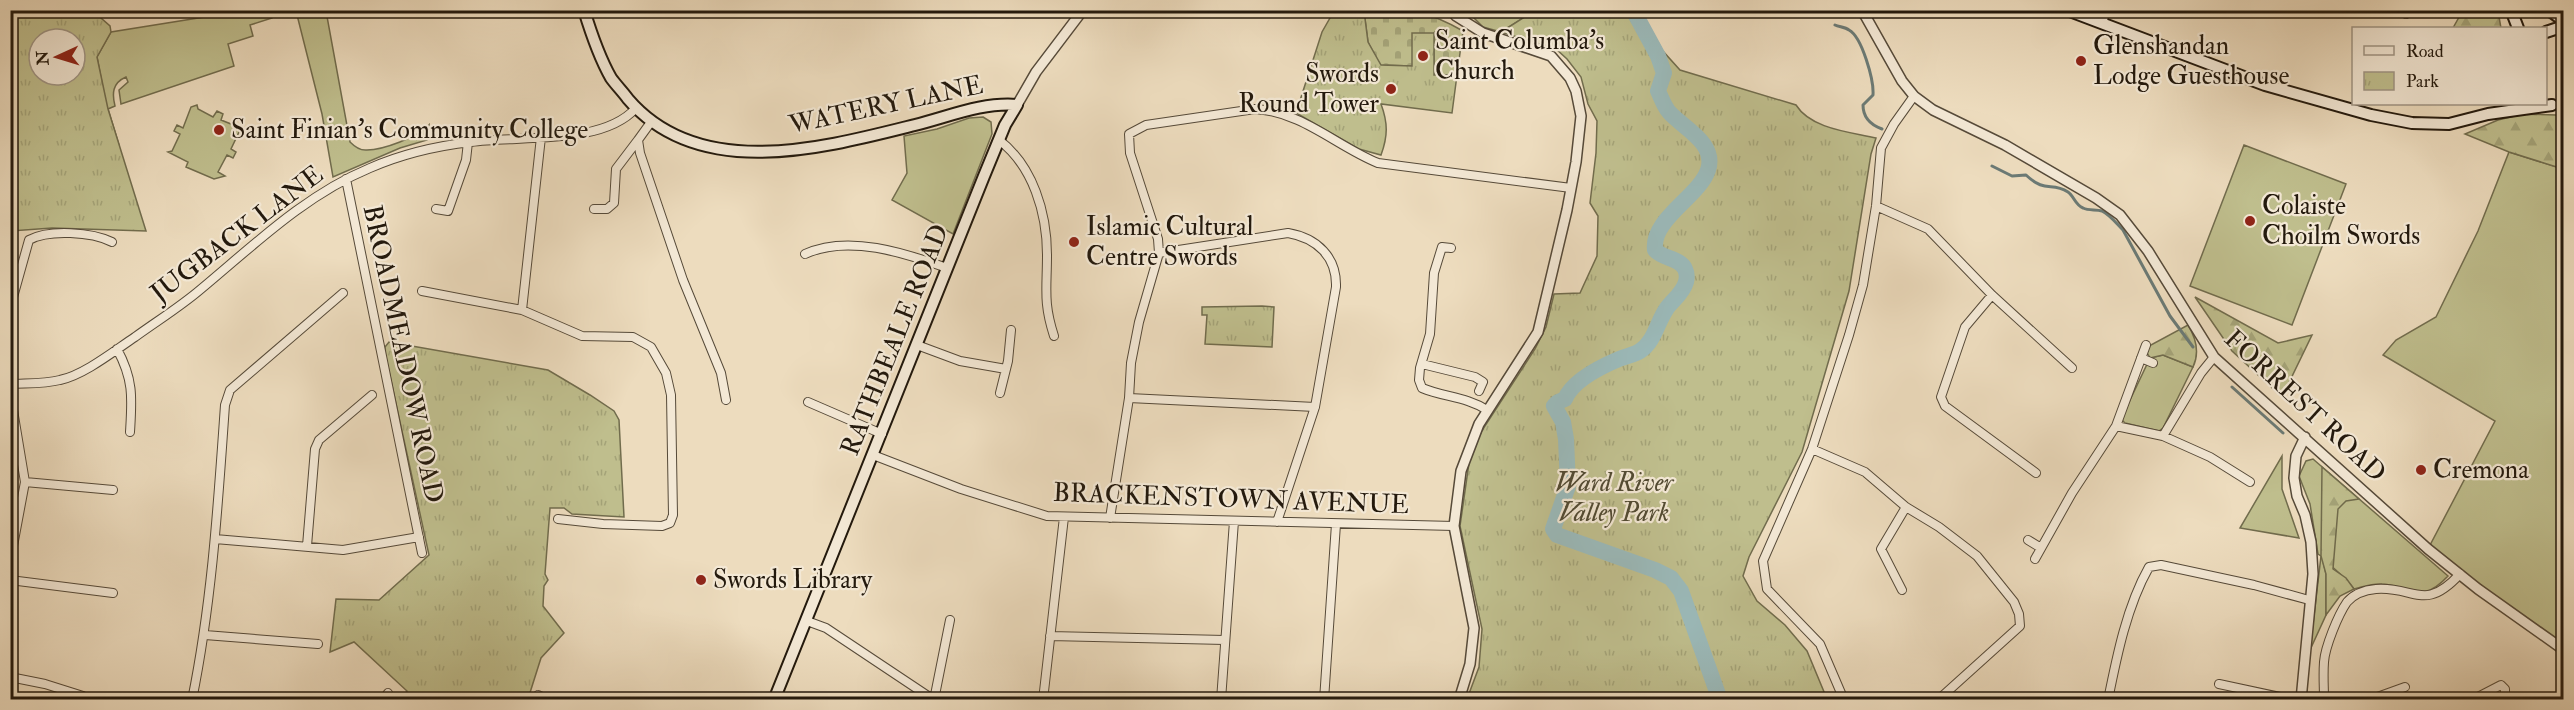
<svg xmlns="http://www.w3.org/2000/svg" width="2574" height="710" viewBox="0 0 2574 710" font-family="'IM FELL Double Pica',serif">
	<defs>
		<pattern id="forest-firs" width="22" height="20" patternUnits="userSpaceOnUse" patternTransform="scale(1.5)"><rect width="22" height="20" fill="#bfbe8d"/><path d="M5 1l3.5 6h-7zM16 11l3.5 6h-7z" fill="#a4a378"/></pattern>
		<pattern id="cemetery-stones" width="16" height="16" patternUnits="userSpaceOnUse" patternTransform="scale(1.5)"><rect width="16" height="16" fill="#bfbe8d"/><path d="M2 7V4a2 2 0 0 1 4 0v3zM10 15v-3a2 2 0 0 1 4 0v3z" fill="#a4a378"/></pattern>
		<pattern id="park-tufts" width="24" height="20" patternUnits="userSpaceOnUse" patternTransform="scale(1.5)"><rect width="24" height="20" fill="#bfbe8d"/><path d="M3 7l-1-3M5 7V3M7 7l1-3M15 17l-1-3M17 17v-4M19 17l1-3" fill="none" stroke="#a4a378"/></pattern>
	</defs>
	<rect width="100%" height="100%" fill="#eddcbe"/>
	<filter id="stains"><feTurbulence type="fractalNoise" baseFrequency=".00333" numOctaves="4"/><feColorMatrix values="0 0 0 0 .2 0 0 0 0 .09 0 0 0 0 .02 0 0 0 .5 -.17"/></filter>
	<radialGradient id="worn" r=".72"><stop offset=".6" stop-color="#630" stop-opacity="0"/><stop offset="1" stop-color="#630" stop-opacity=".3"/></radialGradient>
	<!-- green -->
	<path fill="#bfbe8d" stroke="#716c4d" stroke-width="1.5" fill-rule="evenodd" d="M79 11 105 99 97 57 111 32 242 11H271L272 18 250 25 253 36 228 44 234 66 121 104 119 90 128 82 126 77C112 83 112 94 115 106L108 109 119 145 24 172 10 14ZM39 39H75V75H39Z
		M296 11H326L350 142C354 146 360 151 367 150 383 150 418 137 429 125L427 140 400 148 333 177 322 114Z
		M1467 11H1534L1501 32 1483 27Z
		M197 105 198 109 213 117 217 111 223 114 221 120 241 128 231 149 236 152 233 158 227 155 218 172 225 176 214 179 186 167 188 162 168 152 172 151 180 134 174 131 177 125 183 128 191 107Z
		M983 117 991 122 992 134 953 234 892 200 907 173 904 136 937 129 969 118Z
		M2244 145 2346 184 2292 325 2190 286Z
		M2509 152 2563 169V650L2428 549 2495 421 2383 355 2396 340 2436 317 2478 231Z
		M2163 355 2193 367 2163 428 2159 431 2125 423 2121 419 2150 358Z
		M2282 456V489L2299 538 2240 528Z
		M2313 459 2448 576C2421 605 2413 586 2382 584 2372 583 2363 587 2354 589 2344 575 2333 569 2322 557L2326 574V615L2310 650 2321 556 2318 554 2310 504 2299 476 2306 461Z"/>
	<!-- forest -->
	<path fill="url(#forest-firs)" stroke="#716c4d" stroke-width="1.5" d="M2463 10 2498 11 2501 28H2453Z
		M2523 114 2556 115 2563 119V169L2509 152 2465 134 2498 120Z
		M2195 297 2278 343 2312 335 2282 397 2232 351Z
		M2188 325C2196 338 2200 352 2193 367L2163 355 2150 358 2147 353 2149 346Z
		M2322 467 2359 499 2346 501 2338 509 2333 569 2346 578 2354 589 2340 596 2326 615V574L2321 556Z"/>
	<!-- cemetery -->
	<path fill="url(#cemetery-stones)" stroke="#716c4d" stroke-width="1.5" d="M1364 11C1407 11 1424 8 1463 31L1457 75H1434V33L1412 66 1380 65 1368 42Z"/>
	<!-- park -->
	<path fill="url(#park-tufts)" stroke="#716c4d" stroke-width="1.5" fill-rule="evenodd" d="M11 10 98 11 101 18 110 26 111 32 97 57 108 109 146 231 52 228 11 231ZM39 39H75V75H39Z
		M1334 11H1364L1368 42 1381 65 1412 66V33H1434V75H1457L1452 113 1381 104C1388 123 1388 136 1381 155L1359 149 1296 113 1322 32Z
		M1534 11H1625L1641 36 1658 42 1662 50 1680 70 1796 105C1811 129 1850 132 1876 138L1871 154 1849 291 1802 452 1749 557 1743 576 1757 601 1785 625 1807 651 1827 699H1467L1479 667 1482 629 1460 526 1469 463 1481 432 1535 349 1546 327 1554 294 1580 293 1597 256 1598 216 1590 203 1596 153 1597 121 1588 104 1581 77 1567 59 1556 49 1501 32Z
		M1262 306 1274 307 1272 347 1205 344 1207 315H1202V307Z
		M389 342 548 370 590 395 614 411 619 420 624 517 572 514 564 508H550L545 574 548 580 544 586 543 606 564 633 541 658 528 699H401L407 691 354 642 330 652 336 599 379 600 429 555 385 353V347Z"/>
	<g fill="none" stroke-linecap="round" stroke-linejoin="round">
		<!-- stream -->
		<path stroke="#6b7a75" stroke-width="3" d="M1835 25C1839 27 1845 27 1849 30 1862 37 1874 80 1873 95L1863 105C1863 118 1871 125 1882 129
			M1992 166 2012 176 2026 175C2046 194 2051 181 2068 192 2074 196 2075 205 2083 208 2089 211 2096 209 2102 211 2110 215 2117 224 2123 230L2170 316 2193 347
			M2232 387 2283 433"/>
		<!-- river -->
		<path stroke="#9bbaba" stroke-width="16" d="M1633 10 1658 56 1664 73 1658 91C1661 97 1664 106 1669 112 1683 128 1717 143 1708 170 1699 197 1651 219 1655 250 1663 259 1680 258 1685 269 1687 273 1687 278 1686 282 1683 293 1673 300 1667 308 1657 322 1655 341 1640 351 1634 355 1626 356 1619 359 1600 367 1573 380 1565 399L1558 402 1554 406 1563 422 1566 439 1568 486 1553 529 1557 535 1655 570 1671 578 1681 591 1720 700"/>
		<!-- minor casing -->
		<g stroke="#564a39" stroke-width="10">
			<path id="minor" d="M2406 14 2412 10
				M2102 23 2106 10
				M651 122 638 140 640 153 683 280 721 373 726 400
				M999 140C1033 166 1047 213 1047 255 1047 289 1043 302 1054 336
				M346 179 422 553
				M1876 206 1928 229 1992 295 2072 368
				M436 209 448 211 466 160 468 142
				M594 209H607L614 203 616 169 638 140
				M1451 248 1442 247 1434 273 1430 334 1420 368 1419 380 1422 388C1444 397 1467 397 1487 410
				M1159 253 1288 233C1317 238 1337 257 1336 287L1315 407 1277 522
				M805 254C848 234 905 253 947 268
				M422 291 522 310 582 336 633 337 651 347 666 373 671 395 673 515 670 523 662 526 603 524 558 519
				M1992 295 1965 327 1941 397 1945 406 2036 473
				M10 308 29 240C49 229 92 232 112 242
				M522 310 541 137
				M917 345 960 361 1006 369
				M117 349C134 380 132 399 130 432
				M2141 358 2153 363
				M1422 364 1475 377 1483 382 1479 391
				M10 384C27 383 44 384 60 380 84 375 114 351 135 337 157 321 180 307 201 289 254 245 305 195 370 168 402 154 436 146 471 142 518 135 602 146 636 108
				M1000 393 1008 361 1011 330
				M1129 398 1315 407
				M808 402 882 434
				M2116 426 2163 436 2210 457 2250 482
				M2163 436 2201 373 2214 357
				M1812 449 1865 472 1906 507 1939 527 1977 556 2014 602 2019 614 2020 626 1938 700
				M873 455 961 489 1047 516 1454 526
				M25 482 113 490
				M1110 518 1129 398 1131 363 1139 322 1159 253 1158 239 1130 153 1129 134 1146 125 1255 109C1303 112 1336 146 1378 163L1571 188
				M215 539 343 550 419 537
				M2028 540 2041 548
				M307 546 315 449 319 440 372 395
				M2035 559 2072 493 2116 426 2146 345
				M10 562 25 482 12 404
				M10 580 113 593
				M1902 590 1881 549 1906 507
				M807 621 826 628 934 700
				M205 635 318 644
				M1050 636 1225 640
				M10 677 45 684 83 696 86 700
				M2564 678V695
				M2219 684 2294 700
				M538 695 548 700
				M192 700C212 602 218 504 225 405L230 390 343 293
				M383 700 388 693
				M934 700 950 620
				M1043 700 1064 517
				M1221 700 1234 521
				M1324 700 1336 524
				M1844 700 1820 644 1767 589 1763 561 1812 449 1849 335 1863 285 1876 206 1881 148 1894 124 1914 96
				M2108 700C2117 655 2127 606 2149 567L2161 565 2254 585 2309 600
				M2324 700C2324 687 2323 675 2324 662 2325 647 2338 615 2347 602 2354 594 2365 590 2376 589 2415 586 2424 613 2460 574
				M2369 700 2405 687
				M2472 700 2501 685 2505 689V700"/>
		</g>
		<!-- tertiary casing -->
		<g stroke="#564a39" stroke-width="12">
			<path id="tertiary" d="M1451 10 1456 16 1483 33 1551 56 1570 78 1576 91 1581 116 1576 162 1567 210 1538 332 1479 424 1461 471 1454 526 1474 628 1470 664 1459 700
				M1862 10 1902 81 1914 96 1933 110 2005 145 2096 198 2120 215 2148 251 2214 357 2428 549 2478 589 2564 650
				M1017 105 1036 72 1083 10
				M2301 700 2313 574 2311 542 2305 515 2297 496 2294 478 2296 456 2305 437"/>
		</g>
		<!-- secondary casing -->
		<g stroke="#23190d" stroke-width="14">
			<path id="secondary" d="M584 10C591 33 599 57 611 78 616 85 623 92 628 99 699 182 823 148 915 125 948 117 982 102 1017 105L1005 125 984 176 774 700
				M2067 10 2265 85 2371 115 2412 123 2449 124 2488 114 2552 105
				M2511 10 2518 28
				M2549 10 2564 21
				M2546 32 2564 26"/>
		</g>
		<!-- minor -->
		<use href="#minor" stroke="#f3e8d5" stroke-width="8"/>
		<!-- tertiary -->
		<use href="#tertiary" stroke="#f3e8d5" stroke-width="9"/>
		<!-- secondary -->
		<use href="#secondary" stroke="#f3e8d5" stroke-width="10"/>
	</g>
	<!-- markers -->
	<g fill="#8f2418" stroke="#f3e8d5" stroke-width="2">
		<circle cx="1423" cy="56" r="6"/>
		<circle cx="2081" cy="61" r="6"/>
		<circle cx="1391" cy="89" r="6"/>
		<circle cx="219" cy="130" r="6"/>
		<circle cx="2250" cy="221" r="6"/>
		<circle cx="1074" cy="242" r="6"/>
		<circle cx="2421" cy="470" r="6"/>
		<circle cx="701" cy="580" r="6"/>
	</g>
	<g text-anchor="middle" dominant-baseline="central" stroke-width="4.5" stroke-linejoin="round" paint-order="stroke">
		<!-- poi labels -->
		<g font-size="26" fill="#23190d" stroke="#f3e8d5" text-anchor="start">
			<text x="1435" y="41">Saint Columba's<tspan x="1435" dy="30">Church</tspan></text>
			<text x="2093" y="46">Glenshandan<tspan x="2093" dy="30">Lodge Guesthouse</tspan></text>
			<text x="1379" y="74" text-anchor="end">Swords<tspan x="1379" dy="30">Round Tower</tspan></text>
			<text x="231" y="130">Saint Finian's Community College</text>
			<text x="2262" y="206">Colaiste<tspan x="2262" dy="30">Choilm Swords</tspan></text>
			<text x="1086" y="227">Islamic Cultural<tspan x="1086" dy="30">Centre Swords</tspan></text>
			<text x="2433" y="470">Cremona</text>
			<text x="713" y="580">Swords Library</text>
		</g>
		<!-- street labels -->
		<g font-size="26" fill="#23190d" stroke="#f3e8d5">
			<text transform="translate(886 105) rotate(-12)">WATERY LANE</text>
			<text transform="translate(237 234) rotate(-37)">JUGBACK LANE</text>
			<text transform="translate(895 340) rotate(-68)">RATHBEALE ROAD</text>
			<text transform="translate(403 354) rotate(78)">BROADMEADOW ROAD</text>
			<text transform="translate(2305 406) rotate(43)">FORREST ROAD</text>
			<text transform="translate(1231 499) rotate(2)">BRACKENSTOWN AVENUE</text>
		</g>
		<!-- park labels -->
		<g font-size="26" font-style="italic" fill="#524b33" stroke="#f3e8d5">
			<text x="1614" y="483">Ward River<tspan x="1614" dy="30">Valley Park</tspan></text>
		</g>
	</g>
	<!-- margin -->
	<rect width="2574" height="710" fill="none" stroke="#eddcbe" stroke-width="36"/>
	<rect x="12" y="12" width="2550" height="686" fill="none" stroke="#23190d" stroke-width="3"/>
	<rect x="18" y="18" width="2538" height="674" fill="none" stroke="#23190d" stroke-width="1.5"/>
	<!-- legend -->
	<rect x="2352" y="27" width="195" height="78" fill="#f3e8d5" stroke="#a09585" stroke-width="1.5"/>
	<rect x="2364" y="46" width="30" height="9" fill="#f3e8d5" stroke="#a09585" stroke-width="1.5"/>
	<text x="2406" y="57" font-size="18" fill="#23190d">Road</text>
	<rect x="2364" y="72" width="30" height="18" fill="url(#park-tufts)" stroke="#a09585" stroke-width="1.5"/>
	<text x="2406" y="87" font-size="18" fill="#23190d">Park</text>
	<!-- north arrow -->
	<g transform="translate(57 57) rotate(266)"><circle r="28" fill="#f3e8d5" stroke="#a09585" stroke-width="1.5"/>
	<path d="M0-4.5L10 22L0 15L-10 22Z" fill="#8f2418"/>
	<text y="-9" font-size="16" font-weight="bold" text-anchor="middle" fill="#23190d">N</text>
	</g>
	<rect width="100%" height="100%" filter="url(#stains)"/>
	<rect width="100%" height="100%" fill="url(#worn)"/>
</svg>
